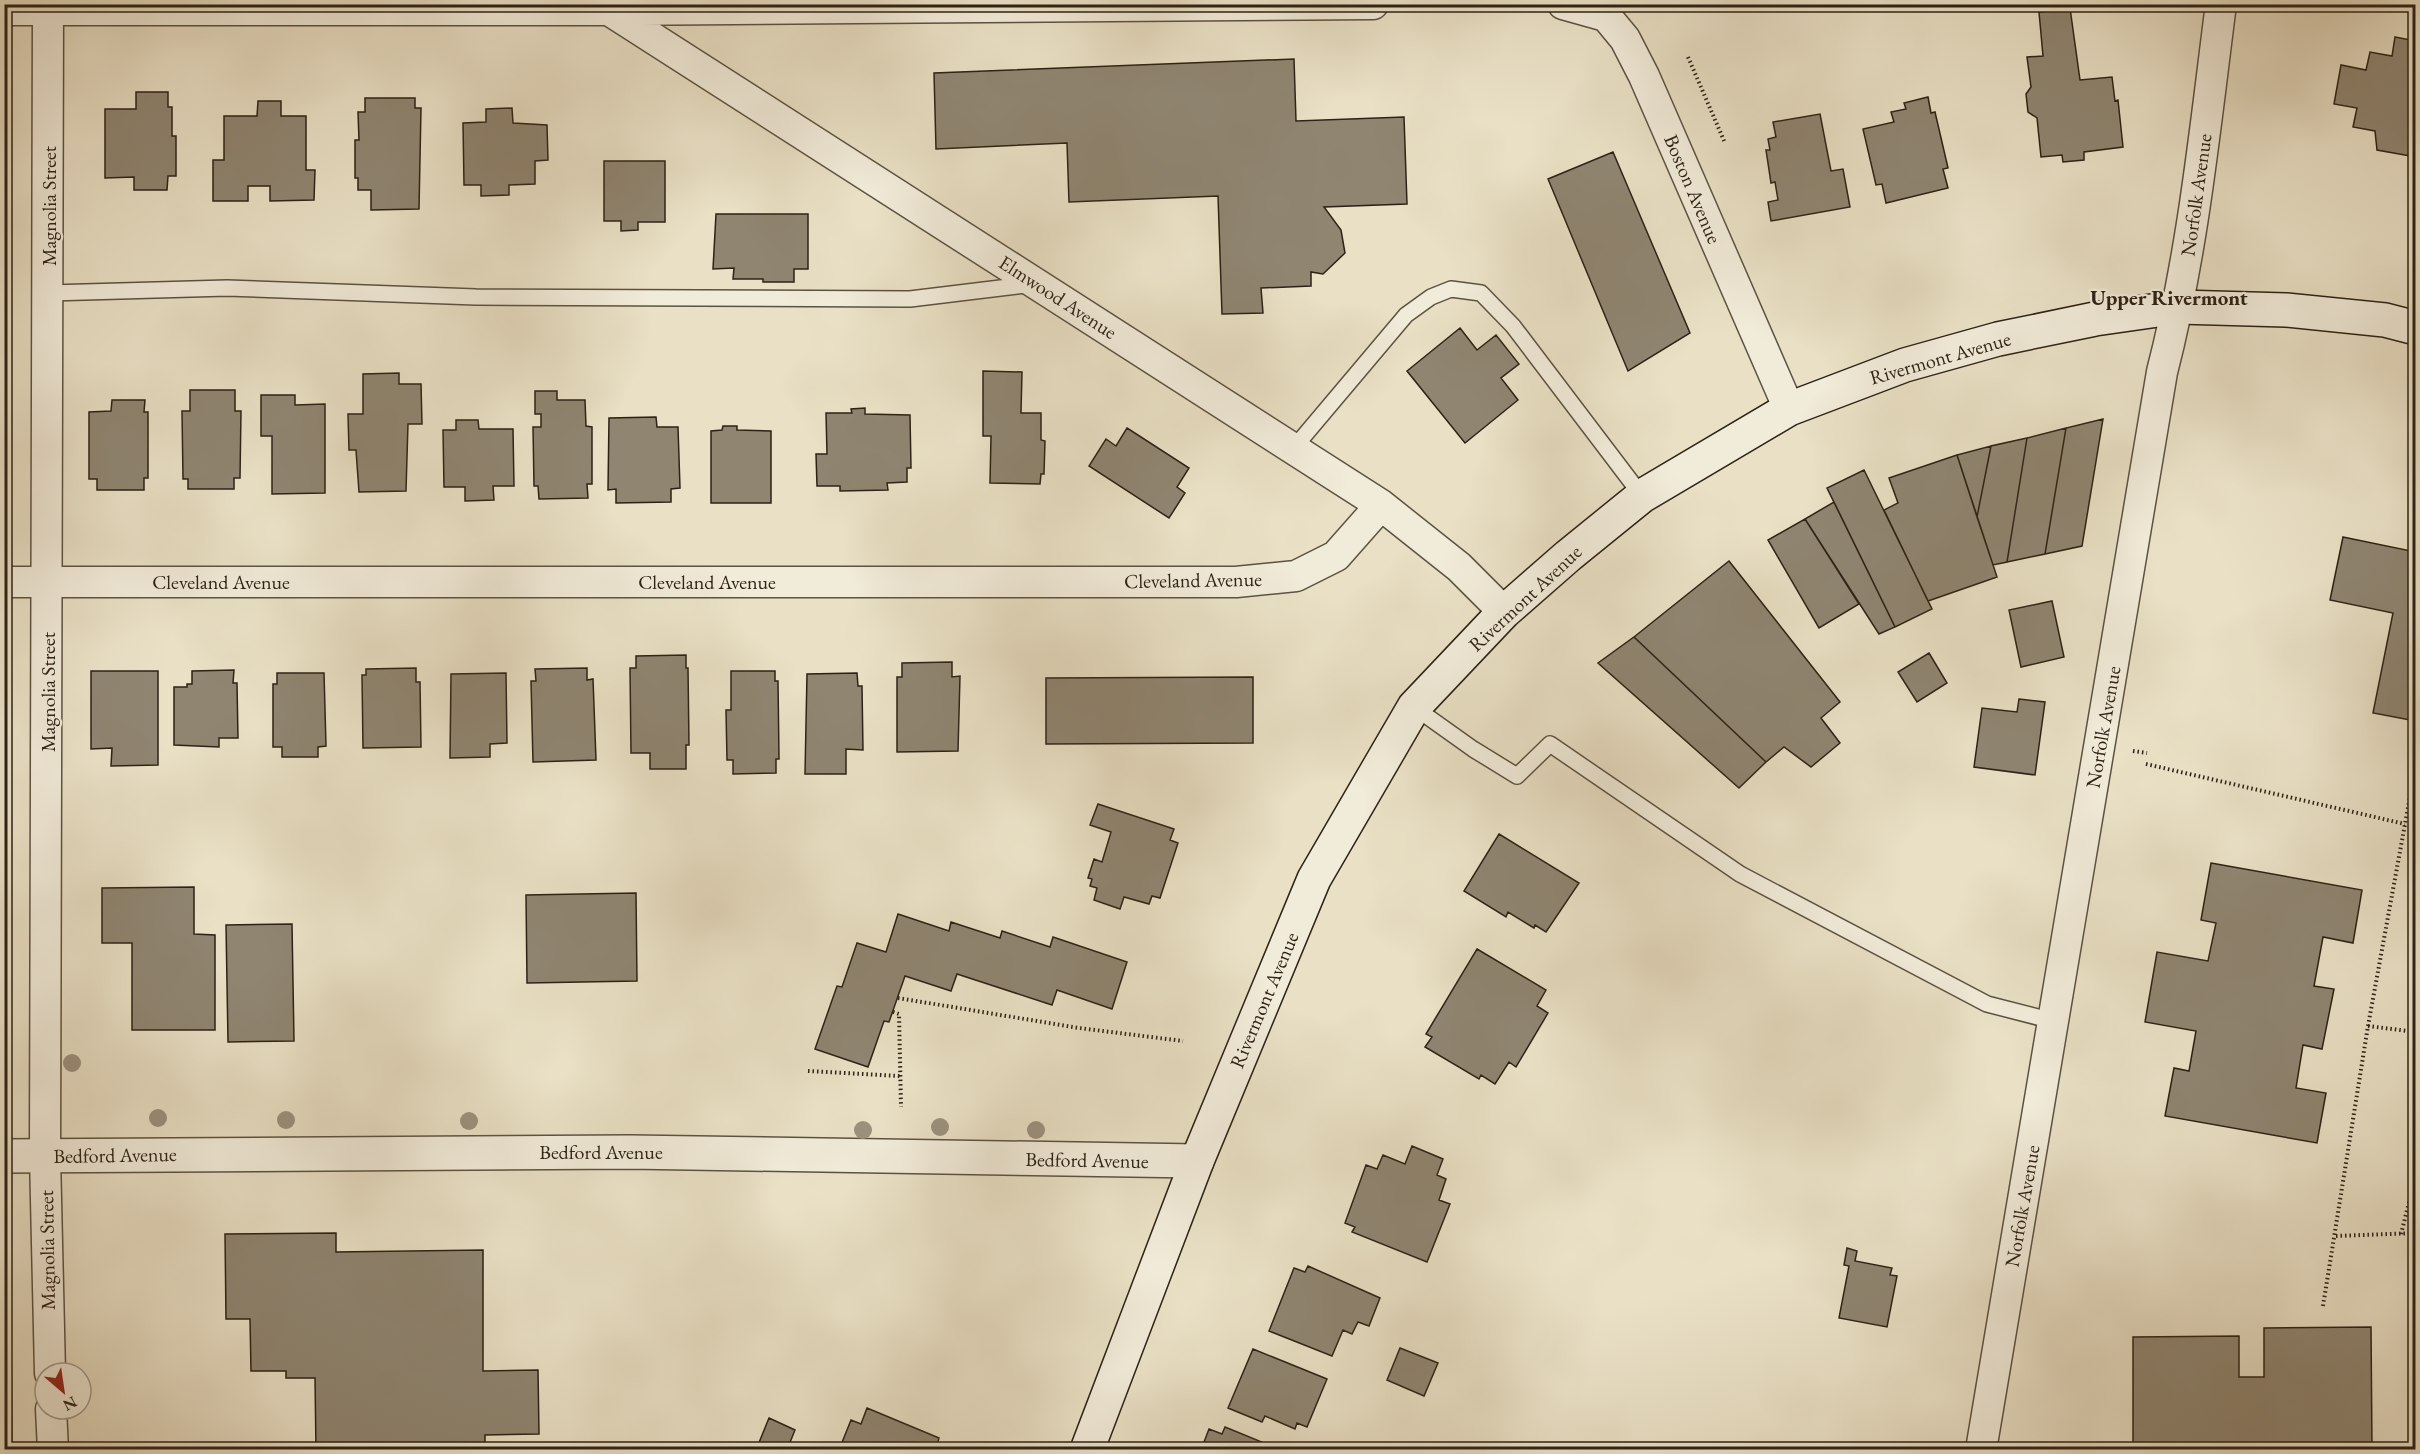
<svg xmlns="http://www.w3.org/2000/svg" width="2420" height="1454" viewBox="0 0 2420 1454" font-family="'EB Garamond',serif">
	<rect width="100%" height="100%" fill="#e9e0c5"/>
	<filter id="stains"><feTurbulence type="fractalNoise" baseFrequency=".00333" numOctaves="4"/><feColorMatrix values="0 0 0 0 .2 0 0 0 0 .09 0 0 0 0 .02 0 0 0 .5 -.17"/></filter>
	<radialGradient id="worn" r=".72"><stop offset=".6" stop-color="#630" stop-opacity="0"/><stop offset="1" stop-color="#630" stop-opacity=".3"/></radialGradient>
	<!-- building -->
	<path fill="#8f8571" stroke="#2d2216" stroke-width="1.5" d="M2070 8 2080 80 2112 77 2115 101 2118 100 2123 147 2084 152V160L2063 162 2062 155 2041 157 2037 118 2028 112 2026 94 2031 87 2027 57 2043 56 2039 12Z
		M2395 37 2416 41V137L2410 156 2377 150 2375 131 2353 127 2357 108 2334 104 2341 65 2366 70 2370 52 2392 56Z
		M1294 59 1296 121 1404 117 1407 204 1324 207 1341 230 1345 253 1323 274 1311 272V286L1261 288 1263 313 1222 314 1218 196 1069 202 1067 143 936 149 934 73Z
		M136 92H168V107H172V136H176V176H168L167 190H134V177L105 178V109H136Z
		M1928 97 1931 113 1935 112 1948 168 1943 169 1948 188 1886 203 1882 184 1876 185 1863 129 1894 122 1891 112 1906 109 1904 103Z
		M365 98H415V108H421L419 209 371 210V190H358V178H355V140H359L358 112H365Z
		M258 101H281V116H306V170H315L314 200 270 201V186H248V201H213V160H224V116H257Z
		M512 108 513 123 547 125 548 160 535 161V184L509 185V195L481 196V185H464L463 123 486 122V109Z
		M1820 114 1831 171 1843 169 1850 207 1771 221 1768 202 1778 200 1775 182 1771 183 1766 150H1770L1768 139 1776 137 1773 122Z
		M1613 152 1690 333 1628 371 1548 179Z
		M604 161H665V222H638V230L621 231V221H604Z
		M716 214H808V269H794V282H763V279H733L734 268 713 269Z
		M1460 328 1477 350 1496 335 1519 364 1501 378 1518 400 1465 443 1407 371Z
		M983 371 1022 372 1021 413H1041V440L1045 441 1044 474H1041L1040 484 990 483 991 436H983Z
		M399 373V384H421L422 424H408L406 491 359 492 356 450H349L348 414H363V374Z
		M190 390H235V411H241L240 478H234V489H188V479H183L182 411H190Z
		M535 391H557V400H585L586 426 592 427V484H587L588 498 539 499 538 486H534L533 427H541V414H535Z
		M261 395H295V405L325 404V493L272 494V436H261Z
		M112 400H145L144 412H148V478H144V490H97V479H89V412L111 411Z
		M865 408V414L910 415 911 468H907V482L887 483 888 490 840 491V486H817L816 454H827L826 413H852L851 409Z
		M656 417 657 427H678L680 488 671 489V502L616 503V489L608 490 609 418Z
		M2103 419 2082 546 2045 554 2066 428Z
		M456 420H478L479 429H513L514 486H493L494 500 465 501V487H444L443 430H456Z
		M723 426H737V430L771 431V503H711V431L722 430Z
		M1127 428 1189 468 1177 487 1185 493 1169 518 1089 466 1106 439 1116 446Z
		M2066 428 2045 554 2007 562 2027 438Z
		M2027 438 2007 562 1993 565 1977 517 1991 446Z
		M1991 446 1977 517 1957 455Z
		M1957 455 1997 577 1928 601 1884 510 1898 503 1889 478Z
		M1864 470 1932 609 1895 627 1827 488Z
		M1834 502 1895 627 1879 634 1805 519Z
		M1805 519 1859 604 1819 628 1768 540Z
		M2343 537 2416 552V721L2373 713 2393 613 2330 600Z
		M1729 561 1840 702 1821 718 1840 743 1811 767 1784 747 1766 762 1634 637Z
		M2052 601 2064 657 2021 667 2009 610Z
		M1634 637 1766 762 1739 788 1598 663Z
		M4 639 6 895 4 929Z
		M1929 653 1947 683 1917 702 1898 672Z
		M686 655V668H688L689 745H686V769H650V753H631L630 668H636V656Z
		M952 662V677L960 676 958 751 897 752V677H902V663Z
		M416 668V682H420L421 747 363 748 362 675H366V669Z
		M587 668V680L593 679 596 760 533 762 531 681H536L535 669Z
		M234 670 233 683H237L238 738H219V747L174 745V687H187V684H192V671Z
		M91 671H158V765L111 766 112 748 91 749Z
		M731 671H775V681H778L779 759H776V773L733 774V760H727L726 710H731Z
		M277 673H324L326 746 318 747V757H282V747H273V684H277Z
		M506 673 507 743 490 744V757L450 758 451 674Z
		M857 673 858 686H862L863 750 846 749V774H805L807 674Z
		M1253 677V743L1046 744V678Z
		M2019 699 2045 702 2035 775 1974 767 1982 708 2017 712Z
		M1098 804 1174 829 1170 840 1178 843 1160 898 1152 896 1149 904 1124 897 1120 909 1094 900 1097 888 1090 886 1092 879 1088 878 1094 859 1102 862 1111 832 1090 825Z
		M1499 834 1579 883 1546 932 1535 925 1534 928 1508 912 1506 917 1464 891Z
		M2211 863 2362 890 2353 943 2323 937 2314 986 2334 989 2322 1049 2303 1045 2296 1088 2326 1093 2317 1143 2165 1116 2174 1068 2189 1071 2196 1031 2145 1022 2157 952 2208 961 2216 923 2201 920Z
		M194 887V934L215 935V1030H132V943H102V888Z
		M636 893 637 981 527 983 526 895Z
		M898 914 949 931 951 922 1000 938 1002 931 1050 947 1053 937 1127 962 1112 1009 1057 990 1052 1005 957 974 951 991 905 976 889 1022 884 1021 868 1067 815 1049 837 986 842 987 857 943 886 952Z
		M292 924 294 1041 228 1042 226 925Z
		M1477 949 1546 990 1537 1006 1548 1013 1516 1067 1509 1062 1495 1084 1481 1075 1479 1079 1425 1047 1432 1037 1426 1034Z
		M1412 1146 1443 1159 1437 1175 1446 1179 1439 1200 1450 1204 1427 1262 1352 1232 1355 1227 1345 1223 1366 1165 1377 1169 1383 1155 1405 1164Z
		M4 1208H10L12 1450H4Z
		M336 1233V1252L483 1250V1371L538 1370 539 1434 485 1435V1450H316L315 1378H286V1371H251L250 1319H226L225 1234Z
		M1847 1248 1857 1251 1855 1261 1892 1268 1890 1275 1897 1276 1887 1327 1839 1318 1849 1266 1844 1265Z
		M1308 1266 1380 1298 1369 1326 1358 1322 1352 1334 1343 1330 1332 1356 1269 1331 1294 1268 1305 1272Z
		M2371 1327 2372 1450H2133V1337L2239 1336V1377H2264V1328Z
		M1400 1348 1438 1363 1424 1396 1387 1380Z
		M1253 1349 1327 1379 1307 1427 1297 1423 1295 1429 1265 1416 1262 1422 1228 1408Z
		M867 1408 939 1438 937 1445 947 1450H839L851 1420 861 1424Z
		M769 1418 795 1430 787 1450H756Z
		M1225 1427 1281 1450H1201L1209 1429 1222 1434Z"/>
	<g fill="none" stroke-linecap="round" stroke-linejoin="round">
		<!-- service casing -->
		<g stroke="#5c5242" stroke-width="18">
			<path id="service" d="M49 293 227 288 476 297 910 299 1033 284
				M1293 449 1406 315 1431 297 1451 289 1481 293 1513 326 1642 496
				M1414 707 1473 749 1517 776 1550 744 1740 874 1987 1004 2053 1021"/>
		</g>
		<!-- minor casing -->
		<g stroke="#5c5242" stroke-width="33">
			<path id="minor" d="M1563 4 1606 16 1625 39 1644 76 1789 409
				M4 10H611L1373 4
				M48 10 45 1156 50 1373
				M609 10 1381 505 1459 567 1504 612
				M4 582H1236L1296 576 1336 556 1381 505
				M51 1409 53 1450
				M1981 1450 2162 372C2193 252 2205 128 2221 4"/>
		</g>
		<!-- tertiary casing -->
		<g stroke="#5c5242" stroke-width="36">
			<path id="tertiary" d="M4 1156 630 1152 1197 1161"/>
		</g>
		<!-- secondary casing -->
		<g stroke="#2d2216" stroke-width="36">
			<path id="secondary" d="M1087 1450 1197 1161 1314 879 1414 707 1504 612 1568 556 1642 496 1789 409 1905 365 1998 339 2095 319 2179 307 2286 310 2385 320 2416 328"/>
		</g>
		<!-- path -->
		<path stroke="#2d2216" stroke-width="4" stroke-dasharray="1.5 3" stroke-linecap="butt" d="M1688 57 1725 143
			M2133 751 2147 753
			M2146 764 2405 824
			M898 998 1079 1028 1183 1041
			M893 1012 899 1014 901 1107
			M2368 1026 2416 1032
			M808 1071 900 1076
			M2401 1234 2416 1175
			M2336 1236 2416 1233
			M2323 1306 2368 1026 2416 764"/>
		<!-- service -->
		<use href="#service" stroke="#f1ebd9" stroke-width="15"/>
		<!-- minor -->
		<use href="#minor" stroke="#f1ebd9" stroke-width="30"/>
		<!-- tertiary -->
		<use href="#tertiary" stroke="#f1ebd9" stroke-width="33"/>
		<!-- secondary -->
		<use href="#secondary" stroke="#f1ebd9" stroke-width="33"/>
	</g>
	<!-- trees -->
	<g fill="#9b917d">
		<circle cx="72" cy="1063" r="9"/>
		<circle cx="158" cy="1118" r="9"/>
		<circle cx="286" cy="1120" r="9"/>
		<circle cx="469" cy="1121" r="9"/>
		<circle cx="940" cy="1127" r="9"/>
		<circle cx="863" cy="1130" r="9"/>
		<circle cx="1036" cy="1130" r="9"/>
	</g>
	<g text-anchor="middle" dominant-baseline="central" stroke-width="4.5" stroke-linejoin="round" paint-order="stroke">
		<!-- street labels -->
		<g font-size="20" fill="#2d2216" stroke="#f1ebd9">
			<text transform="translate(1693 189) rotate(67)">Boston Avenue</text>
			<text transform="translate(2196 195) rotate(-82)">Norfolk Avenue</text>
			<text transform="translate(49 206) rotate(-90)">Magnolia Street</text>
			<text transform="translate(1058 297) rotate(33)">Elmwood Avenue</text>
			<text transform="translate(1940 358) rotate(-16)">Rivermont Avenue</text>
			<text transform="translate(1193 580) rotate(-1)">Cleveland Avenue</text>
			<text x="221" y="582">Cleveland Avenue</text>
			<text x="707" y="582">Cleveland Avenue</text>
			<text transform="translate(1525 598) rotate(-43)">Rivermont Avenue</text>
			<text transform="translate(48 692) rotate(-90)">Magnolia Street</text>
			<text transform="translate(2103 727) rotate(-80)">Norfolk Avenue</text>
			<text transform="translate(1264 1000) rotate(-67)">Rivermont Avenue</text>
			<text x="601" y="1152">Bedford Avenue</text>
			<text transform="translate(115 1155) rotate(-1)">Bedford Avenue</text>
			<text transform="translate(1087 1160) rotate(1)">Bedford Avenue</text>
			<text transform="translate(2022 1206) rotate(-80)">Norfolk Avenue</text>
			<text transform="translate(47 1250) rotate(-91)">Magnolia Street</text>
		</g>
		<!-- neighbourhood labels -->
		<g font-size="21" font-weight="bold" fill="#2d2216" stroke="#f1ebd9">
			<text x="2169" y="297">Upper Rivermont</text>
		</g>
	</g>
	<!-- margin -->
	<rect width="2420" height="1454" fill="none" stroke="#e9e0c5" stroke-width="24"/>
	<rect x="6" y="6" width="2408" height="1442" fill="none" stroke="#2d2216" stroke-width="3"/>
	<rect x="12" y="12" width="2396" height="1430" fill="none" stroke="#2d2216" stroke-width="1.5"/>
	<!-- north arrow -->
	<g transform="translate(63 1391) rotate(151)"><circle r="28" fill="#f1ebd9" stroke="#a39b8b" stroke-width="1.5"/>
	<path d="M0-4.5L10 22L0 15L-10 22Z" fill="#8f2418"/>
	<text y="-9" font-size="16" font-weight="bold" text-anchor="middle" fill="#2d2216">N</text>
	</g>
	<rect width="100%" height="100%" filter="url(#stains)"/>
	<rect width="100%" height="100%" fill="url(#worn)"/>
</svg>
